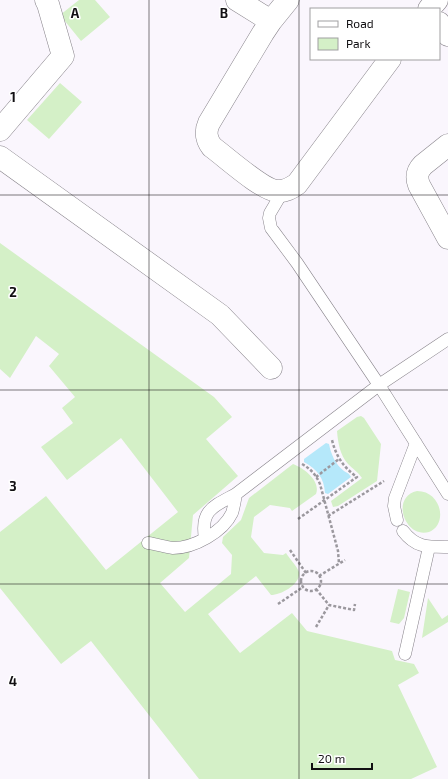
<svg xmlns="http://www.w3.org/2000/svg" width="448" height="779" viewBox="0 0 448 779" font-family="'Exo 2',sans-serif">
	<rect width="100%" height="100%" fill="#faf6fd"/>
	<!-- green -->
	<path fill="#d4f0c7" d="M79 0H95L110 17 81 41 60 15Z
		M60 83 82 102 49 139 27 120Z
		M0 243 214 397 232 417 206 439 238 476 193 515 189 558 160 583 185 612 231 574 232 555 222 543 223 537 241 520 249 498 293 464C304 468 321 481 316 494L292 511 290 508 270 505 254 517 251 537 264 553 283 555 286 553C289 558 297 566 299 572 301 584 281 595 271 595L256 576 208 614 240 653 292 613 307 631 392 651 395 660 414 664 419 673 398 685 437 767 411 779H199L91 641 61 664 0 588V532L46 496 106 570 178 512 121 438 67 480 41 447 73 423 62 408 75 397 49 366 59 354 36 336 10 378 0 369Z
		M361 416 364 418 381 444 377 481 338 506 333 507 331 501 362 478C358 472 353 469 348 464 340 455 338 443 337 431L357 417Z
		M417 491C442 491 448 525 429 532 405 539 390 497 417 491Z
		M398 589 410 592 404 618 399 624 390 622Z
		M428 598 442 619 448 615V622L422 638Z"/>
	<!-- water -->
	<path fill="#b5e8fa" d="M326 443 329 444C331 454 335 464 344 471 347 473 349 473 351 477L328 494 325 493C324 478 317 469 304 462V459Z"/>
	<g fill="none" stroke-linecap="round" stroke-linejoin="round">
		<!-- lane casing -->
		<g stroke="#88848b" stroke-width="13">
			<path id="lane" d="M283 191 270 213 269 218 271 228 297 263 379 385 448 494
				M397 520 394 506 395 498 416 443
				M403 531C416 548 428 547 448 547
				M205 538C200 510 214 506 236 494
				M148 543C156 544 165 547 173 548 194 548 223 532 232 513 234 507 235 500 236 494L379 385 448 339
				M405 654 429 547"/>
		</g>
		<!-- street casing -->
		<g stroke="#88848b" stroke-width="23">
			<path id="street" d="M237 0 271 21
				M288 0 271 21 263 33 209 123C205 132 206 139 212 147 226 157 262 190 277 191 285 192 291 188 297 184L390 59
				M429 9 437 0
				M439 23 448 35
				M0 130 63 56 48 4 46 0
				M448 145 423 165C417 171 416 177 419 185L448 238
				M0 157 220 315 271 368"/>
		</g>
		<!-- path -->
		<path stroke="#9b989e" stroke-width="2.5" stroke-dasharray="3 2" stroke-linecap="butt" d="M302 464C311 469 316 475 320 484L338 551 339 564
			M316 477 339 459
			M328 516 384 481
			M298 519 357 477C343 467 336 456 332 440
			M290 550 306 573
			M301 581a10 10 0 1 1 20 0a10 10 0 1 1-20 0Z
			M319 576 345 560
			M316 589 329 605 354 610 355 604
			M278 604 303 587
			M316 627 329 605"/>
		<!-- lane -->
		<use href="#lane" stroke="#fff" stroke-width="12"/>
		<!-- street -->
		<use href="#street" stroke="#fff" stroke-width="22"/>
	</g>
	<!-- grid -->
	<path fill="none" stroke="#121013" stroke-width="1" stroke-opacity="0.55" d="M149 0V779M299 0V779M0 195H448M0 390H448M0 584H448"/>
	<g font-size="13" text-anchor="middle" font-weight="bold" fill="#121013" stroke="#fff" stroke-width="3" stroke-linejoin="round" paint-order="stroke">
		<text x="75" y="18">A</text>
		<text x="224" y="18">B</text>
		<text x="13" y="102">1</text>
		<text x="13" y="297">2</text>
		<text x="13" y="491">3</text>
		<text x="13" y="686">4</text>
	</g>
	<!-- legend -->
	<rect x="310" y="8" width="130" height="52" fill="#ffffff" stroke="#a09fa1"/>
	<rect x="318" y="21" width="20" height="6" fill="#ffffff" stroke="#a09fa1"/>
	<text x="346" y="28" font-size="12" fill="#121013">Road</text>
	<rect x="318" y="38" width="20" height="12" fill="#d4f0c7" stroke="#a09fa1"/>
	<text x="346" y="48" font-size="12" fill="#121013">Park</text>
	<!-- scale -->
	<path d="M312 763v6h60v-6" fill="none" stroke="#121013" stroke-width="2"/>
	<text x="318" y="763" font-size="12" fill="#121013" stroke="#ffffff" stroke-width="3" paint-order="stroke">20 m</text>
</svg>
